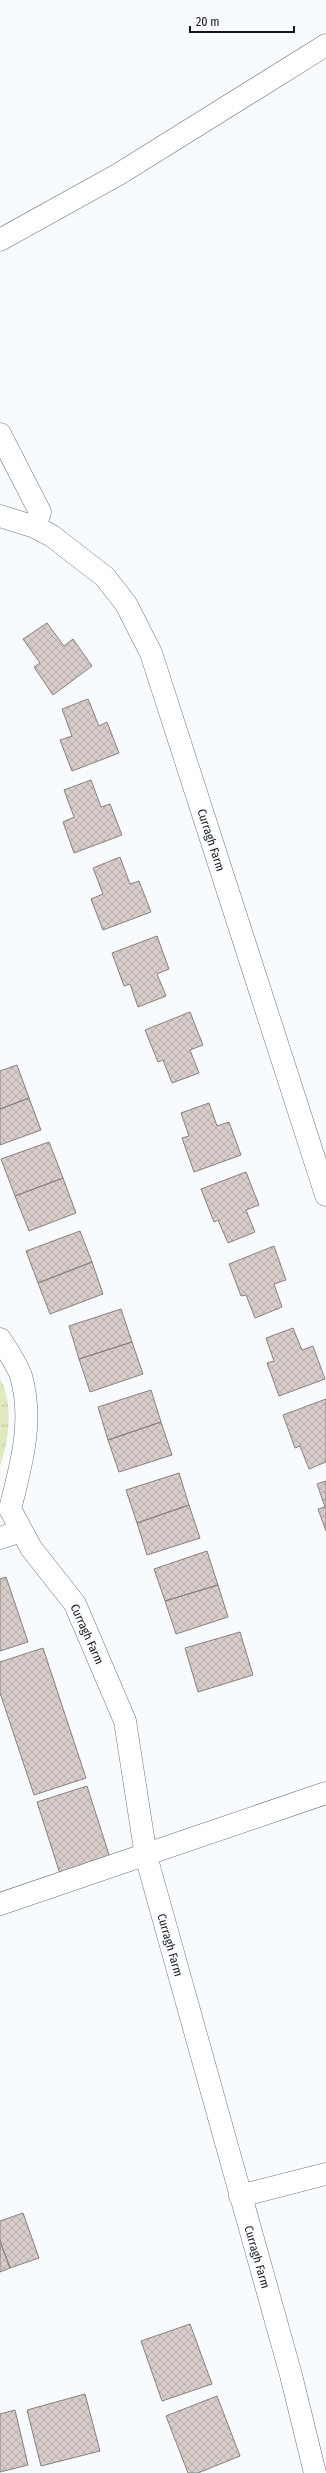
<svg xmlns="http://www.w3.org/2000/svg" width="326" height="2473" viewBox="0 0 326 2473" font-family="'Fira Sans Condensed',sans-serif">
	<defs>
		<pattern id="grass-tufts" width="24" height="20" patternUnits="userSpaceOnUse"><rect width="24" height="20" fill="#e0e9bf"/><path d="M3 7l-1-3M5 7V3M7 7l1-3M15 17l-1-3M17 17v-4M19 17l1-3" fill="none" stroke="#bfc7a3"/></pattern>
		<pattern id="building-cross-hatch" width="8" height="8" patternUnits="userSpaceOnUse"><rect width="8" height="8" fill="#d7ccca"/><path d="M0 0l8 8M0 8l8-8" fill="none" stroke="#b8aead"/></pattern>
	</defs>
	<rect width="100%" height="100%" fill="#f8fbfe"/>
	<!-- grass -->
	<path fill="url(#grass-tufts)" d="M0 1379C14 1404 9 1440 0 1466Z"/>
	<!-- building -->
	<path fill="url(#building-cross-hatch)" stroke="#8a807e" d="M47 623 64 646 73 639 92 666 53 695 34 667 40 663 23 639Z
		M88 699 99 726 107 722 119 753 72 771 60 740 72 736 62 709Z
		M91 780 101 807 110 804 122 835 74 853 63 822 74 817 64 790Z
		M120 857 130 884 139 881 151 912 103 930 91 899 103 894 93 868Z
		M157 936 169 969 157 974 166 996 138 1007 130 984 124 986 112 953Z
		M190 1012 203 1045 190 1050 199 1073 172 1083 163 1060 158 1062 145 1030Z
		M17 1065 29 1098 0 1109V1071Z
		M29 1098 41 1130 0 1145V1109Z
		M209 1103 217 1126 229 1122 241 1155 194 1172 182 1138 189 1136 181 1113Z
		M49 1142 63 1178 15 1196 1 1159Z
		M246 1172 259 1205 246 1210 255 1232 228 1243 218 1220 214 1222 201 1189Z
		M63 1178 76 1213 29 1231 15 1196Z
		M80 1231 92 1262 38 1283 26 1251Z
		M274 1246 286 1280 274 1284 282 1307 255 1318 246 1295 241 1296 229 1264Z
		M92 1262 103 1294 50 1314 38 1283Z
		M121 1309 132 1342 79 1359 69 1326Z
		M293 1328 302 1350 313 1346 325 1379 279 1396 267 1363 274 1361 266 1338Z
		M132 1342 143 1374 90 1392 79 1359Z
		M151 1390 161 1422 108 1440 98 1407Z
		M326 1399V1462L309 1469 300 1446 295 1448 283 1415Z
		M161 1422 172 1455 119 1472 108 1440Z
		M179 1473 189 1505 137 1523 126 1490Z
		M326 1481V1531L318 1509 325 1507 317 1484Z
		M189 1505 200 1538 147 1555 137 1523Z
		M207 1551 218 1585 165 1601 154 1569Z
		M6 1577 28 1642 0 1651V1579Z
		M218 1585 228 1617 176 1634 165 1601Z
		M240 1632 253 1675 198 1692 185 1648Z
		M43 1648 86 1778 34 1795 0 1693V1662Z
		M87 1786 111 1861 61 1877 37 1802Z
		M23 2213 39 2258 10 2268 0 2241V2221Z
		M0 2241 10 2268 0 2272Z
		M190 2324 212 2384 162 2401 141 2341Z
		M85 2394 100 2451 41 2466 27 2410Z
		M217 2396 240 2456 198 2473H188L166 2416Z
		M15 2410 28 2465 0 2472V2414Z"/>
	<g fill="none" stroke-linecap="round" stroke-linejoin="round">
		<!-- minor casing -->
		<g stroke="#70757c" stroke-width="23">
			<path id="minor" d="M0 434 40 512 35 527
				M0 516 35 527 52 536 105 577 126 604 151 653 326 1195
				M0 1339C7 1350 17 1364 21 1376 34 1421 21 1466 10 1509L31 1548 75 1604 125 1721 146 1856 291 2375 315 2473
				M0 1538 21 1531
				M0 1904 326 1793
				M240 2196 326 2174"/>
		</g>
		<!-- secondary casing -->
		<g stroke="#70757c" stroke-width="23">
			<path id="secondary" d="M0 240 119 174 326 45"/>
		</g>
		<!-- minor -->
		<use href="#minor" stroke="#fff" stroke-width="22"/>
		<!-- secondary -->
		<use href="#secondary" stroke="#fff" stroke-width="22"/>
	</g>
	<g text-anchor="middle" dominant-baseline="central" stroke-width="3.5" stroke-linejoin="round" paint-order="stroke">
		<!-- street labels -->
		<g font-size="12" fill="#131518" stroke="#f8fbfe">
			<text transform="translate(211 840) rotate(72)">Curragh Farm</text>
			<text transform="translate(87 1634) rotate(66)">Curragh Farm</text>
			<text transform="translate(170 1945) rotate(74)">Curragh Farm</text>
			<text transform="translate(257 2257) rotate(74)">Curragh Farm</text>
		</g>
	</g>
	<!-- scale -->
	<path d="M190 26v6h104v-6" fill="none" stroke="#131518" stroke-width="2"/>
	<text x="196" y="26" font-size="12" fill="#131518" stroke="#f8fbfe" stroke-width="3" paint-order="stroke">20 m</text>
</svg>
